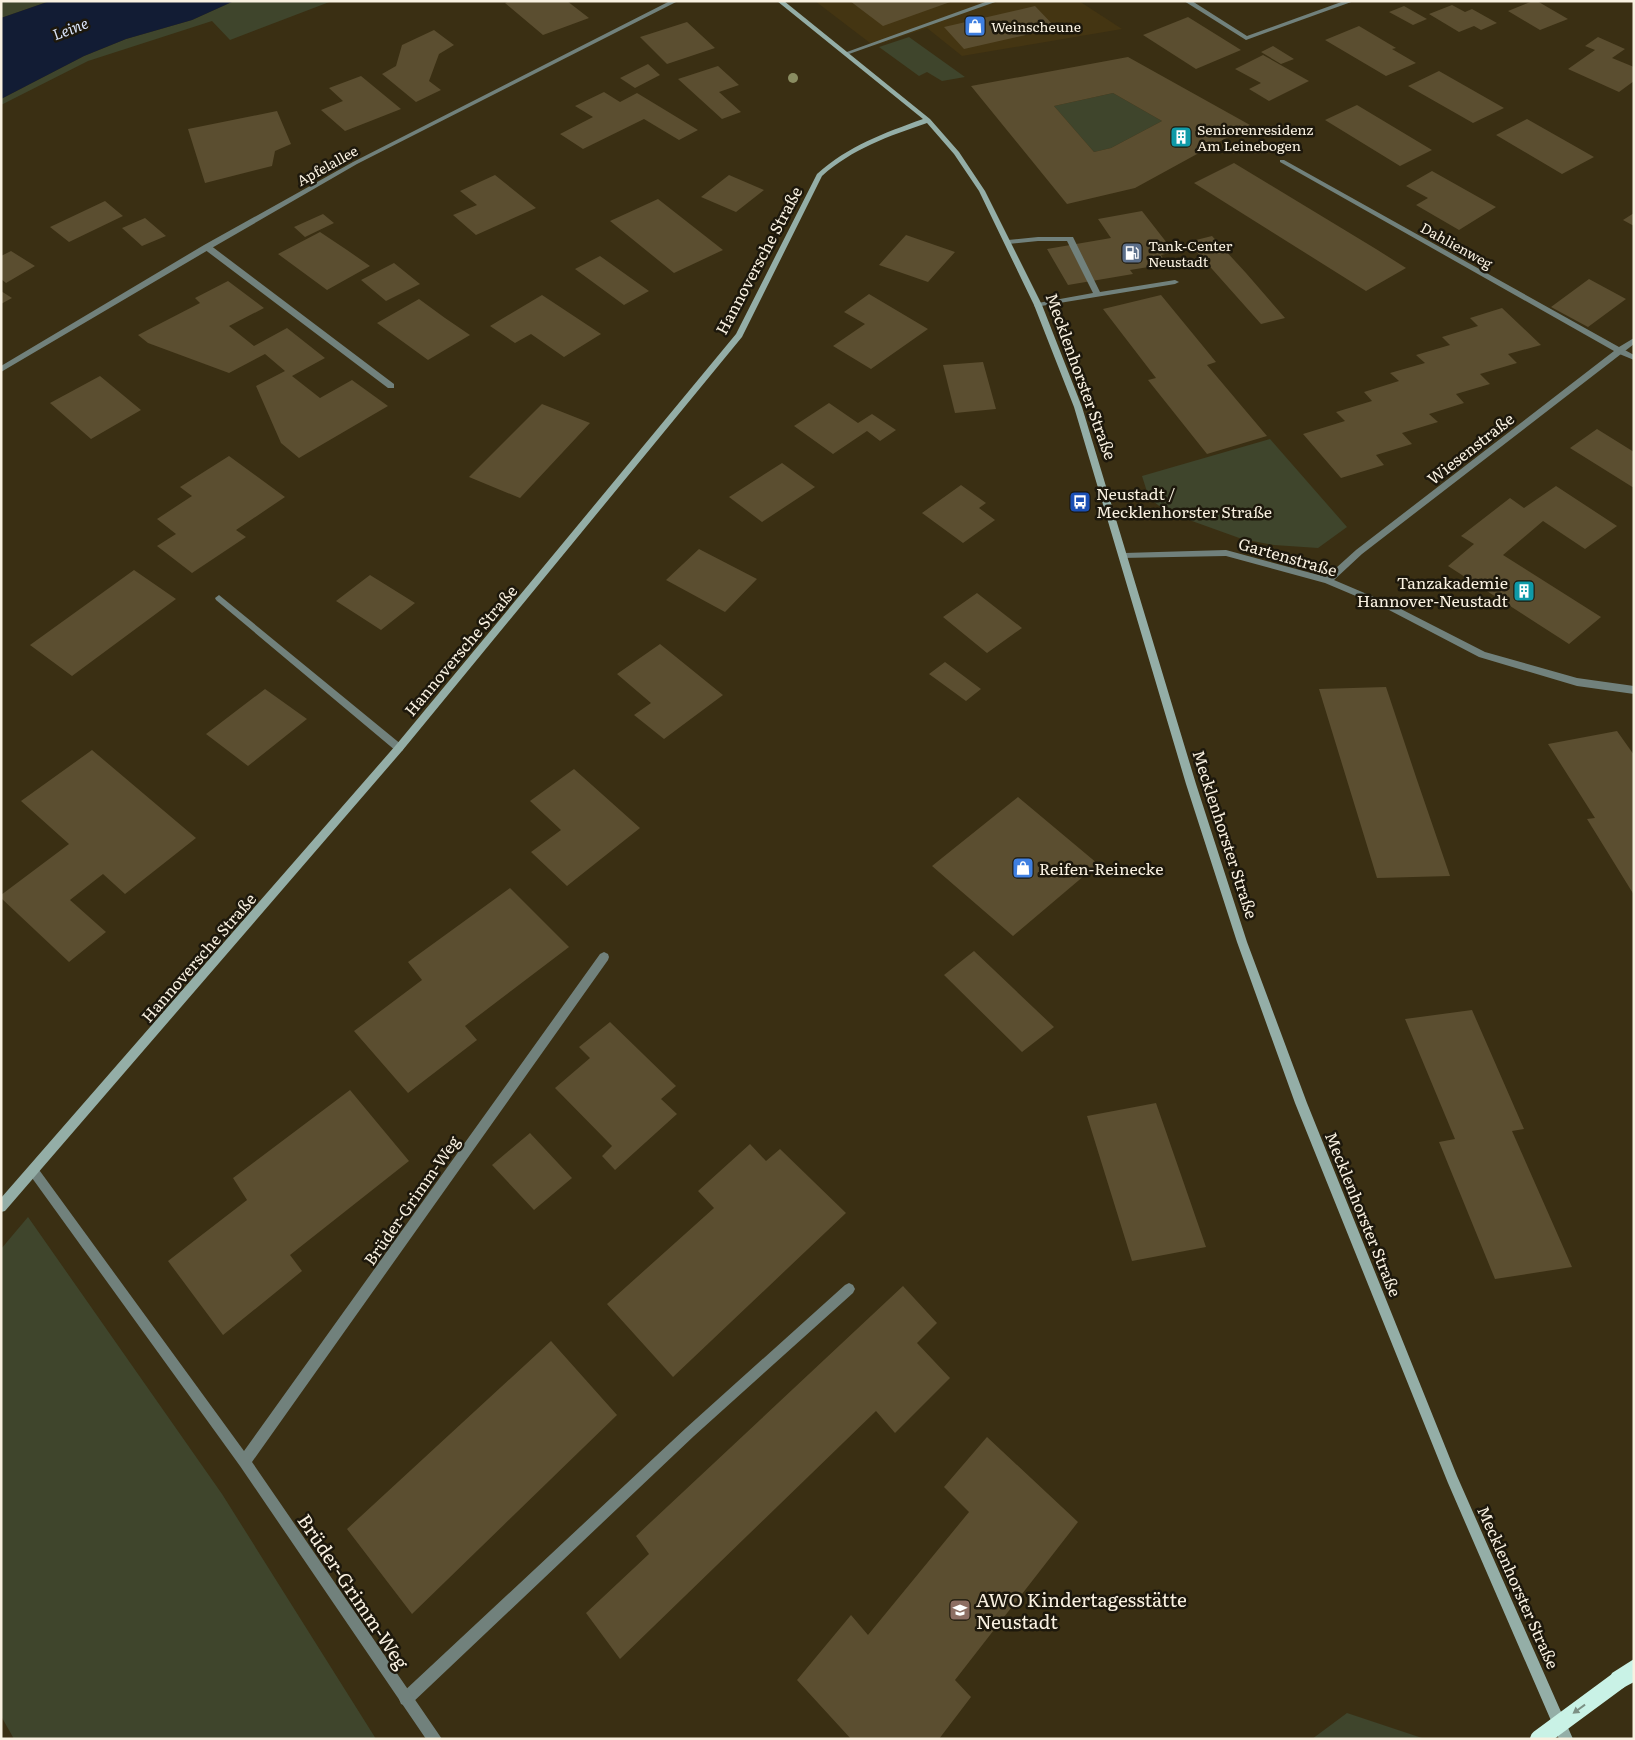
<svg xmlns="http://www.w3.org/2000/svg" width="1635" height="1740" viewBox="0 0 1635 1740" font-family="Literata,serif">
	<rect width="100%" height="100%" fill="#3a2f13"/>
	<!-- built -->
	<path fill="#443512" d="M815 1H1079L1122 29 962 56 927 28 874 46Z"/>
	<!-- green -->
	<path fill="#3f452c" d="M1 1H50L1 18Z
		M234 1H332L230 40 212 21 88 61 1 105V99L84 56 126 39 192 20Z
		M909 37 965 77 942 81 927 72 919 76 879 47Z
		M1113 93 1162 121 1111 148 1094 152 1054 106Z
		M1270 439 1347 527 1318 548 1274 545 1242 539 1167 512 1149 498 1142 476Z
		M28 1217 222 1494 376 1739H14L1 1716V1249Z
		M1347 1713 1425 1739H1312Z"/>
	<!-- water -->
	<path fill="#121c34" d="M50 1H234L192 20 126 39 84 56 1 99V18Z"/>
	<!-- building -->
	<path fill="#5b4e30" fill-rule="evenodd" d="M510 1H567L589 18 543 35 505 3Z
		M850 1H953L883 26Z
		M1533 1H1537L1568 19 1540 30 1508 11Z
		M1452 5 1465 12 1472 9 1497 23 1481 30 1474 26 1459 32 1429 14Z
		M1035 6 1056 28 964 49 944 27Z
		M1404 6 1427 19 1413 25 1389 12Z
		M1188 17 1241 50 1196 69 1143 35Z
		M687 22 715 48 667 64 640 37Z
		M1359 26 1396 48 1392 49 1416 63 1386 76 1325 40Z
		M434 30 454 45 439 54 429 81 441 90 416 102 382 74 396 66 402 45Z
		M1598 37 1625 49 1612 58 1634 67V81L1619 92 1568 69 1595 50 1585 46Z
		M1273 46 1294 59 1281 64 1261 52Z
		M1263 55 1309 81 1269 101 1249 89 1261 83 1235 69Z
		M1128 57 1250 125 1135 188 1067 204 971 86ZM1113 93 1162 121 1111 148 1094 152 1054 106Z
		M648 64 660 75 635 88 620 78Z
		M718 66 739 85 719 92 741 112 722 119 678 79Z
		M1439 71 1504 108 1473 123 1408 86Z
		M361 76 401 109 345 131 321 110 343 101 329 88Z
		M604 92 620 102 637 93 698 130 679 140 644 119 583 149 560 134 593 117 575 106Z
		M1357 105 1432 150 1400 166 1325 120Z
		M277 111 291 144 275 151 272 166 205 183 188 129Z
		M1527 119 1594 157 1562 174 1496 135Z
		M1234 163 1376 249 1406 268 1366 291 1194 183Z
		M1432 171 1496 207 1459 230 1416 205 1428 198 1406 186Z
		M495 175 536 208 476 235 453 215 477 205 460 191Z
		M729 175 764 190 736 212 701 197Z
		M658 199 723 250 674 273 610 221Z
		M105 201 123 216 69 242 50 227Z
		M1142 211 1174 252 1161 255 1167 264 1130 270 1133 274 1068 285 1047 249 1111 238 1098 219Z
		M1634 213V226L1623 220Z
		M323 214 334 223 305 237 294 227Z
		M145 218 166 236 142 246 122 228Z
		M320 232 347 250 370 266 327 290 278 254Z
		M906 235 955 252 928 282 879 265Z
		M1212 236 1246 273 1285 318 1261 324 1188 242Z
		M11 251 35 266 6 283 1 279V256Z
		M600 256 649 291 624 305 575 269Z
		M394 263 420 284 386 301 361 280Z
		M1589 279 1626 299 1588 327 1551 307Z
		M228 281 264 308 229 326 254 346 287 328 325 358 292 376 320 398 352 380 388 406 299 458 281 443 256 386 285 371 265 354 229 373 148 343 138 335 200 303 195 298Z
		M1 291 12 298 1 304Z
		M869 294 928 329 871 369 833 346 865 324 844 312Z
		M542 295 601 334 564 357 531 334 515 343 490 326Z
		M1161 295 1216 362 1207 365 1267 436 1207 454 1148 380 1156 378 1103 309Z
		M419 299 445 318 470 335 428 360 377 323Z
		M1502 308 1541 345 1508 354 1517 363 1480 374 1490 384 1456 394 1464 403 1429 414 1438 422 1402 433 1412 444 1376 455 1384 465 1341 478 1303 434 1345 421 1336 412 1372 401 1364 392 1399 381 1390 373 1425 363 1416 355 1450 345 1442 337 1478 326 1470 318Z
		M983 362 996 409 955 413 943 365Z
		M100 376 141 410 91 439 50 403Z
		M829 403 858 423 872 414 896 430 880 441 867 431 833 454 794 426Z
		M542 404 590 423 520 498 469 477Z
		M1597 429 1634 452V488L1570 448Z
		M229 456 285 497 236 530 246 537 192 573 157 546 176 534 157 519 192 496 180 487Z
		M782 463 815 487 762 522 729 497Z
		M961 485 986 503 979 508 995 520 963 543 922 513Z
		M1556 486 1617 526 1585 549 1543 521 1503 555 1601 617 1569 644 1448 566 1474 544 1461 536 1510 498 1524 508Z
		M699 549 757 579 725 612 666 580Z
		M134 570 176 599 72 676 30 645Z
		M370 575 415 603 381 630 336 601Z
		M977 593 1022 628 987 653 943 617Z
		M660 644 723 695 664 739 634 715 651 703 617 674Z
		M945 662 981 689 966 701 929 674Z
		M1386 687 1416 777 1450 876 1377 878 1319 689Z
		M265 689 307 719 248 766 206 734Z
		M1617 731 1634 755V895L1587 819 1595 818 1548 744Z
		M92 750 196 838 125 894 103 874 70 900 106 932 69 962 1 898V895L69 844 21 801Z
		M574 769 640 828 567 886 531 852 561 830 530 801Z
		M1018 797 1098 864 1013 936 932 866Z
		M510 888 569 947 465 1026 477 1040 408 1093 354 1031 422 980 408 962Z
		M974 951 1054 1027 1022 1052 944 975Z
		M1472 1010 1524 1129 1512 1131 1572 1267 1495 1279 1439 1142 1455 1139 1405 1019Z
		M610 1022 676 1086 661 1099 677 1114 615 1170 602 1156 612 1146 555 1088 590 1058 579 1047Z
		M350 1090 409 1161 290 1255 302 1271 223 1335 168 1261 247 1200 233 1178Z
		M1156 1103 1206 1247 1132 1261 1087 1116Z
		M530 1133 572 1178 534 1210 492 1165Z
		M750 1144 766 1161 780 1149 846 1213 673 1377 607 1304 714 1208 698 1191Z
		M903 1286 937 1323 917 1343 950 1378 895 1433 876 1411 620 1659 586 1613 649 1554 636 1536Z
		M551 1341 617 1415 412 1614 347 1529Z
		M987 1437 1078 1522 955 1680 971 1697 939 1739H851L797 1680 851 1615 868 1635 969 1512 944 1487Z"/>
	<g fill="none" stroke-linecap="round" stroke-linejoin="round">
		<!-- lane -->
		<path fill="#71817c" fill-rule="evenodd" d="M1038 237H1073L1100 292 1175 280 1179 282 1175 284 1035 307 1034 305 1038 303 1093 293 1067 241H1038L1008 244 1004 242 1008 240Z
			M204 245H210L394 384V388H388L204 249Z
			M1617 349H1623L1634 355V360L1617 353Z
			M219 595 402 745 404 748 402 751H396L216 600 215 598Z
			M849 1283 853 1285 855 1289 853 1293 694 1436 411 1704 406 1706 401 1704 399 1699 401 1694 686 1428 845 1285Z"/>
		<!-- street -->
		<path fill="#71817c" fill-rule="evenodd" d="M670 1H678L357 164 210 249 1 372V366L204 245 353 162Z
			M988 1H998L849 54 844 53Z
			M1184 1H1192L1247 36 1344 1H1354L1246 40Z
			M1280 160H1284L1619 347 1634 338V344L1362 554 1334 580 1395 606 1485 652 1577 678 1634 686V694L1577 686 1479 657 1389 610 1325 583 1226 556 1121 558 1120 556 1124 553 1226 550 1326 577 1356 550 1614 351 1280 162Z
			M604 952 608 954 609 957 608 960 252 1462 442 1739H426L240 1466 27 1171 29 1167 33 1166 37 1167 244 1451 600 954Z"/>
		<!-- secondary -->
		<path fill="#94aea7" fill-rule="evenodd" d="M777 1H784L930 119 959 152 985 191 1042 305 1082 407 1196 784 1247 942 1307 1103 1457 1476 1573 1739H1559L1448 1483 1295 1103 1237 942 1186 784 1074 407 1034 305 979 191 954 154 927 123C889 136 852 149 822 176L742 337 402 751 5 1211 1 1212V1198L396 745 736 334 817 174C848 146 884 133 923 119Z"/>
		<!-- highway -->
		<path fill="#c9f2e6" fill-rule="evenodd" d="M1634 1659V1682L1619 1690 1612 1687 1609 1680 1612 1673Z"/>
		<!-- highway-bridge -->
		<path stroke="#c9f2e6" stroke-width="18" d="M1539 1739 1619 1680"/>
	</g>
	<!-- trees -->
	<circle fill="#8a8d61" cx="793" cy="78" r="5"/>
	<!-- one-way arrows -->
	<defs><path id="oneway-solid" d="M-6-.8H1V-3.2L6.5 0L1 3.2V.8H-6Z" transform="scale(1.25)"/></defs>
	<use fill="#7c9084" href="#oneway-solid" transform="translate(1579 1709) rotate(144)"/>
	<!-- icons -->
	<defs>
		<g id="shop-square" transform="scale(1.125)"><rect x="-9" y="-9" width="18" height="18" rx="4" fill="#3f7fe0" stroke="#1d180c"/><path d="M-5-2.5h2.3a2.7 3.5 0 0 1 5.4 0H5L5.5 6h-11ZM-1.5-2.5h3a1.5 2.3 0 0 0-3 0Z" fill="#fff"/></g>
		<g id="building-square" transform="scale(1.125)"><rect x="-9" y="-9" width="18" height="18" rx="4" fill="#0f9aa8" stroke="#1d180c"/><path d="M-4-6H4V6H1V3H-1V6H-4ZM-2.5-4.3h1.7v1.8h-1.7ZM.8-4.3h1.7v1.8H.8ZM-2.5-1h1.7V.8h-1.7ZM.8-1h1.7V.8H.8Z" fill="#fff"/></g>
		<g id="fuel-square" transform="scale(1.125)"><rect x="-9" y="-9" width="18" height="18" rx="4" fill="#5c6f8a" stroke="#1d180c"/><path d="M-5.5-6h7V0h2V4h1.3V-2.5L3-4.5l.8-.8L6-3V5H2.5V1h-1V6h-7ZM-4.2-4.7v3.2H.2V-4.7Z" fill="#fff"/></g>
		<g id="bus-square" transform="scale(1.125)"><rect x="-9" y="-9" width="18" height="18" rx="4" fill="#1a4fb4" stroke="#1d180c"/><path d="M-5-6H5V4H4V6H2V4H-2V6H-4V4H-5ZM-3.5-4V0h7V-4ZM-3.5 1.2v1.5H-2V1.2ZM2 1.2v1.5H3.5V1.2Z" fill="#fff"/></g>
		<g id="school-square" transform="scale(1.125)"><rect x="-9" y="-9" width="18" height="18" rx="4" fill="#8d6e63" stroke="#1d180c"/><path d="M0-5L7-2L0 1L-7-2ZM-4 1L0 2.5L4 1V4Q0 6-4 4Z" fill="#fff"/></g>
	</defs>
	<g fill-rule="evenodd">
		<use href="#shop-square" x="975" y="26"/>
		<use href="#building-square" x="1181" y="137"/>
		<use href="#fuel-square" x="1132" y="253"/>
		<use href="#bus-square" x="1080" y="502"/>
		<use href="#building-square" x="1524" y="591"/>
		<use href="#shop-square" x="1023" y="868"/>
		<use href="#school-square" x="960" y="1610"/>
	</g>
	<g text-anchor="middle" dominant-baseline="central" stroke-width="5" stroke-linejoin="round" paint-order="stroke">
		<!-- far-poi labels -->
		<g font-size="14" fill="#f9f1e1" stroke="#1d180c" text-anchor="start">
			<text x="991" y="26">Weinscheune</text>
			<text x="1197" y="129">Seniorenresidenz<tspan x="1197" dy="16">Am Leinebogen</tspan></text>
			<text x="1148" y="245">Tank-Center<tspan x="1148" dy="16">Neustadt</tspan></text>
		</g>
		<!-- far-street labels -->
		<g font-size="14" fill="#f9f1e1" stroke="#1d180c">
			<text transform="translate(327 165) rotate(-29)">Apfelallee</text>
			<text transform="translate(1457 245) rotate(29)">Dahlienweg</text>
		</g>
		<!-- far-water labels -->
		<g font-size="15" font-style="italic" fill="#dae4f9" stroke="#1d180c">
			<text transform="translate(70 28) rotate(-21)">Leine</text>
		</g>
		<!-- street labels -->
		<g font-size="16" fill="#f9f1e1" stroke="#1d180c">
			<text transform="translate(758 260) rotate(-62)">Hannoversche Straße</text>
			<text transform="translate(1082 376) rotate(70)">Mecklenhorster Straße</text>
			<text transform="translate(1470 448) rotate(-38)">Wiesenstraße</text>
			<text transform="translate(1288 556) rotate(16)">Gartenstraße</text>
			<text transform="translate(460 650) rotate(-50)">Hannoversche Straße</text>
			<text transform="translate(1226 834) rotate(72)">Mecklenhorster Straße</text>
			<text transform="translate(198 957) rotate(-49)">Hannoversche Straße</text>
			<text transform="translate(411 1200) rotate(-55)">Brüder-Grimm-Weg</text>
			<text transform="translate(1364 1214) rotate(68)">Mecklenhorster Straße</text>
			<text transform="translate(1519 1587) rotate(66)">Mecklenhorster Straße</text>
		</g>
		<!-- poi labels -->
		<g font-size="16" fill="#f9f1e1" stroke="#1d180c" text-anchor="start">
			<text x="1096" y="493">Neustadt /<tspan x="1096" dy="18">Mecklenhorster Straße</tspan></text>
			<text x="1508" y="582" text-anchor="end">Tanzakademie<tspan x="1508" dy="18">Hannover-Neustadt</tspan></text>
			<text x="1039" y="868">Reifen-Reinecke</text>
		</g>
		<!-- near-street labels -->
		<g font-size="19" fill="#f9f1e1" stroke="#1d180c">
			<text transform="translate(354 1591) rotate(56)">Brüder-Grimm-Weg</text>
		</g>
		<!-- near-poi labels -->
		<g font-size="19" fill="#f9f1e1" stroke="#1d180c" text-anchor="start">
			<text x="976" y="1599">AWO Kindertagesstätte<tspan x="976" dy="22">Neustadt</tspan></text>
		</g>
	</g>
	<!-- border -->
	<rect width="1635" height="1740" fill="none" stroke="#f9f1e1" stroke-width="5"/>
</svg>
